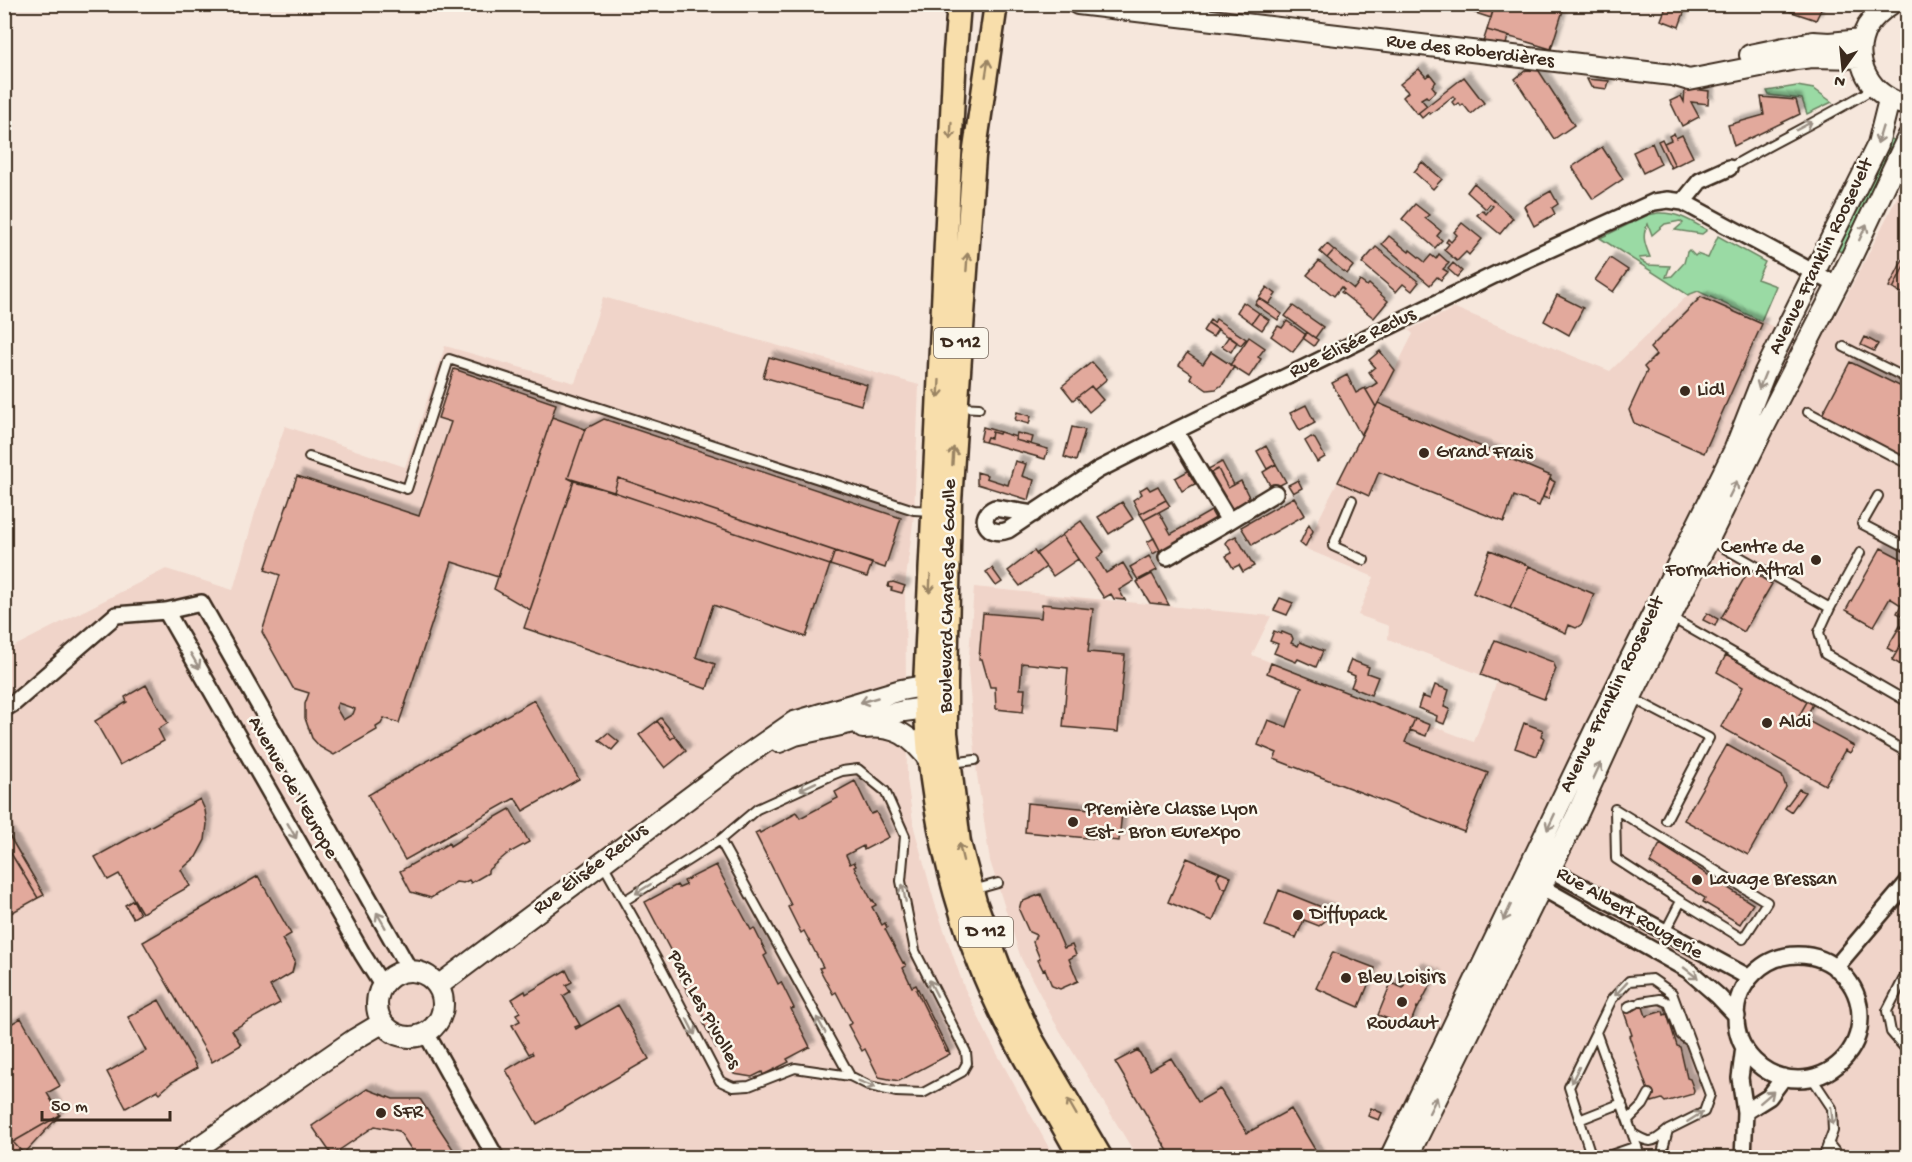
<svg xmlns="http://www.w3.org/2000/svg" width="1912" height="1162" viewBox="0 0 1912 1162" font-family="'Gochi Hand',sans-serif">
	<defs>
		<filter id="shadow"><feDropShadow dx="5.5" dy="-5.5" stdDeviation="1.5" flood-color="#0004"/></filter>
	</defs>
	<rect width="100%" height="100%" fill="#f6e7dc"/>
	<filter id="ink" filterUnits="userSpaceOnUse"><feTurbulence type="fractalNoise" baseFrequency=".0167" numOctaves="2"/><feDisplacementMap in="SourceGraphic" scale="12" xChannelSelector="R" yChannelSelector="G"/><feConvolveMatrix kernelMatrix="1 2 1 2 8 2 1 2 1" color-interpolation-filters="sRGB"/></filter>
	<g filter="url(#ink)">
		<!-- built -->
		<path fill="#f0d4c9" d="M1907 178V1157H1137L1054 1021 1021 958 990 861 977 775 968 669 974 587 1271 616 1252 655 1474 742 1497 681 1388 639 1389 626 1358 615 1374 577 1304 548 1413 334 1409 330 1455 308 1610 371 1688 295 1698 291 1816 347 1844 301Z
			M603 297 919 385 914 515 905 586 907 779 914 828 935 904 964 987 989 1039 1054 1157 5 1158V651L166 569 233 590 255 513 285 426 405 467 445 346 575 383Z"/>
		<!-- green -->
		<path fill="#9adaa4" stroke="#6a8261" stroke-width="1.5" d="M1797 86 1814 89 1832 102 1807 114 1802 99 1769 95 1767 91Z
			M1888 138 1900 142 1847 254 1832 248Z
			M1658 213C1677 212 1691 221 1707 230L1702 234 1675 230 1683 223 1680 221 1665 224 1652 235 1648 224C1641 235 1645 245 1650 257L1639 258 1640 260 1648 265 1670 266 1666 277 1672 276 1684 263 1687 252 1689 250 1695 256 1697 254 1708 258 1718 236 1765 262 1757 279 1776 286 1761 321 1698 291 1688 295 1600 238 1648 215Z"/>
		<!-- building -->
		<path fill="#e2a99c" stroke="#3b2a1e" stroke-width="1.5" fill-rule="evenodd" filter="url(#shadow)" d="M1465 4H1495L1491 18 1463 9Z
			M1495 4H1565L1551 49 1487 30Z
			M1667 4H1687L1679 27 1661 20Z
			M1782 4H1823V5L1816 20 1780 8Z
			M1487 30 1508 36 1506 45 1483 42Z
			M1419 69 1426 77 1430 74 1436 82 1432 86 1436 91 1428 98 1426 96 1421 99 1427 106 1417 114 1403 97 1408 92 1400 84Z
			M1526 70 1539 71 1574 125 1554 139 1515 79Z
			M1464 77 1484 103 1471 114 1463 104 1461 106 1459 103 1455 106 1452 102 1455 99 1453 96 1430 114 1429 112 1422 118 1418 113Z
			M1587 79 1609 81 1607 89 1591 87Z
			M1685 88 1709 91 1708 104 1691 102 1699 117 1682 126 1670 101 1681 96 1684 102Z
			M1761 97 1796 100 1800 114 1734 146 1728 125 1764 115Z
			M1674 133 1676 138 1682 135 1693 157 1675 166 1664 143 1671 140 1669 136Z
			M1662 139 1675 166 1671 168 1658 141Z
			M1652 143 1661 164 1643 173 1633 152Z
			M1602 147 1623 179 1593 199 1572 167Z
			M1422 162 1442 179 1433 189 1414 172Z
			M1474 183 1513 218 1500 234 1477 215 1482 210 1486 214 1493 206 1490 204 1486 209 1467 192Z
			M1551 191 1558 204 1552 208 1555 214 1534 226 1524 206Z
			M1415 204 1429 215 1425 218 1441 231 1437 236 1442 240 1435 248 1402 219Z
			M1462 223 1482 239 1469 255 1466 252 1457 261 1444 250 1449 244 1446 242 1448 239 1451 242 1457 235 1454 232Z
			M1389 236 1409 252 1410 250 1425 262 1431 255 1436 259 1439 254 1449 263 1443 269 1448 272 1441 280 1437 277 1430 285 1382 244Z
			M1327 244 1334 250 1327 258 1320 252Z
			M1376 247 1419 282 1412 291 1403 284 1396 292 1362 263Z
			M1908 249V257L1893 289 1889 287Z
			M1334 250 1353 266 1347 274 1327 258Z
			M1908 257V296L1893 289Z
			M1610 258 1628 270 1613 292 1595 280Z
			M1319 261 1354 289 1360 281 1367 286 1369 284 1388 301 1374 318 1341 292 1344 290 1341 287 1334 296 1307 275Z
			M1453 263 1462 271 1457 277 1448 269Z
			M1267 287 1276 294 1269 304 1259 298Z
			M1557 295 1583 308 1569 335 1544 321Z
			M1701 297 1762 324 1704 453 1634 423 1629 410 1647 371 1644 367 1656 355 1650 348Z
			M1259 298 1282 314 1278 320 1255 304Z
			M1243 302 1259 313 1252 323 1237 312Z
			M1293 306 1323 327 1315 338 1285 316Z
			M1259 313 1269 320 1262 330 1252 323Z
			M1216 319 1246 339 1241 345 1208 323 1210 320 1214 323Z
			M1287 321 1306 335 1293 352 1271 336 1278 326 1282 328Z
			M1208 323 1218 329 1213 337 1203 331Z
			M1307 332 1318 340 1314 346 1303 338Z
			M1229 336 1237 342 1231 352 1222 346Z
			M1249 337 1265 348 1258 357 1261 359 1249 377 1230 365Z
			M1865 337 1878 344 1874 351 1861 345Z
			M1380 351 1395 370 1376 407 1366 390 1377 383 1369 372 1375 367 1369 360Z
			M1211 352 1234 367 1223 384 1216 389 1207 390 1190 378 1192 374 1179 365 1187 353 1203 364Z
			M769 357 867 385 861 405 763 377Z
			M1092 362 1107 379 1094 390 1091 386 1073 400 1062 386Z
			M1850 362 1908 390V445L1902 456 1822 415Z
			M454 369 556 404 552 417 498 577 452 562 399 723 384 718 381 724 376 727 377 730 334 755 320 747 312 738 305 718V704L309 693 293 688 262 632 280 575 265 570 297 476 419 516 451 422 438 418ZM338 703 355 709 353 714 343 720 336 708Z
			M1347 375 1356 393 1365 388 1376 407 1361 435 1332 383Z
			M1091 386 1103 400 1089 412 1077 397Z
			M1378 403 1551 476 1539 506 1514 496 1504 522 1379 472 1369 496 1338 482Z
			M1306 405 1315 423 1300 431 1290 413Z
			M1017 412 1031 416 1029 424 1015 420Z
			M552 417 585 429 568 478 574 481 530 610 494 589Z
			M604 419 901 518 885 568 618 478 614 492 568 478 585 429Z
			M983 427 1000 432 999 434 992 432 991 438 987 437 985 442 980 441Z
			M1072 427 1085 430 1076 461 1064 457Z
			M992 432 999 434 1000 432 1016 437 1015 440 1048 449 1045 459 985 442 987 437 991 438Z
			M1017 433 1033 437 1031 444 1015 440Z
			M1311 437 1315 439 1325 457 1317 462 1305 441Z
			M1266 446 1276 464 1267 469 1257 451Z
			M1015 461 1026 464 1022 476 1034 480 1029 500 977 484V472L987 475 986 478 1008 485Z
			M1222 462 1234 485 1228 488 1218 469 1210 473 1208 469Z
			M1276 464 1286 482 1272 489 1263 472Z
			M1218 469 1228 488 1241 481 1251 501 1233 511 1210 473Z
			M1188 471 1195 484 1182 491 1175 478Z
			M618 478 835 551 830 565 614 492Z
			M1550 479 1555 482 1548 499 1543 497Z
			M1298 480 1302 488 1293 493 1288 485Z
			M574 481 614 492 830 565 806 637 713 605 696 657 715 664 707 689 524 628Z
			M1147 486 1150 490 1158 486 1166 500 1140 514 1133 500 1142 494 1140 490Z
			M1294 497 1305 515 1252 545 1241 527Z
			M1166 500 1170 506 1144 520 1140 514Z
			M1122 502 1133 519 1109 534 1098 517Z
			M1211 511 1216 520 1161 552 1144 520 1159 512 1171 534Z
			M1081 521 1104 552 1097 558 1106 573 1123 563 1134 581 1119 590 1125 600 1114 599 1111 594 1104 598 1062 535Z
			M1309 524 1313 531 1305 547 1300 543Z
			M1062 535 1078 559 1053 576 1036 554Z
			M1236 536 1254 566 1243 572 1239 565 1233 568 1226 556 1232 553 1226 543 1228 540Z
			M1154 538 1160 550 1153 554 1147 542Z
			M1881 548 1908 562V567L1899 581 1908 586V619L1897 613 1901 605 1890 598 1874 626 1846 610Z
			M1490 550 1529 566 1510 608 1473 593Z
			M835 551 872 563 867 577 830 565Z
			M1034 551 1046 567 1020 586 1008 571Z
			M1149 556 1157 570 1138 580 1130 567Z
			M1529 566 1594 594 1582 624 1576 628 1569 625 1566 633 1510 608Z
			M992 568 1002 582 996 586 986 572Z
			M1749 570 1772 584 1744 632 1721 618Z
			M1152 574 1169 605 1150 603 1137 582Z
			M893 582 905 586 902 593 891 590 892 588 888 587 889 583Z
			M1280 598 1293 603 1287 615 1274 610Z
			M1042 604 1093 609 1088 652 1125 655 1118 732 1063 727 1068 668 1022 663 1020 689H1025L1023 712 996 709 995 687H990L982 659H979L983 613 1041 618Z
			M1707 613 1718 619 1715 626 1703 620Z
			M1900 626 1908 630V633L1896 653 1887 648Z
			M1274 631 1281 634 1282 632 1292 636 1293 639 1291 643 1298 646 1300 642 1323 651 1316 667 1298 659 1296 662 1274 653 1278 644 1270 641Z
			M1908 633V669L1892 660Z
			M1495 640 1553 662 1556 669 1544 699 1481 675Z
			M1726 655 1808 700 1799 716 1854 746 1850 753 1845 750 1825 785 1721 727 1743 687 1717 672Z
			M1351 660 1369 667 1367 673 1378 677 1371 695 1351 687 1355 676 1346 672Z
			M1271 663 1415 719 1405 742 1488 773 1464 832 1274 759 1277 753 1258 745 1268 720 1287 727 1302 687 1267 673Z
			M146 685 168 723 158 729 164 741 120 765 95 721 127 702 125 697Z
			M1435 685 1449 690 1444 707 1450 709 1444 724 1436 721 1437 716 1418 708 1422 696 1430 699Z
			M534 700 579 779 523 811 515 798 405 860 368 795Z
			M1808 700 1813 704 1805 719 1799 716Z
			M661 718 675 736 671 739 657 721Z
			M1415 719 1430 725 1426 736 1410 730Z
			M657 721 671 739 675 736 686 751 665 768 639 735Z
			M1524 723 1543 730 1541 736 1544 738 1537 756 1515 748Z
			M608 733 619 742 612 750 599 740Z
			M1727 745 1782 776 1786 787 1748 855 1684 820Z
			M855 781 871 814 876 812 889 837 864 850 863 846 846 855 850 864 854 862 856 866 854 867 872 901 873 900 876 905 872 907 882 925 885 923 887 928 885 929 903 963 904 962 906 966 903 968 912 987 916 985 918 989 916 990 946 1051 948 1050 950 1054 899 1081 879 1077 865 1049 862 1051 848 1025 852 1023 836 992 833 994 819 968 823 967 804 931 801 933 788 907 791 905 755 833 759 831 760 833 793 815 792 814 796 812 800 818 838 798 835 792Z
			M1799 789 1805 792 1791 812 1785 808Z
			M200 799 205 810 207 824 205 840 196 857 181 870 190 886 142 913 119 874 108 880 95 857Z
			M1027 803 1122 812 1119 841 1025 832Z
			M510 809 529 842 507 854 488 870V873L471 883 469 880 463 883 456 882 431 898 411 892 400 871 449 843 450 846 466 836V834Z
			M4 827 44 895 38 898 4 842Z
			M4 842 38 898 4 917Z
			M1660 844 1753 904 1740 924 1703 902 1705 898 1650 863Z
			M1187 858 1219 872 1217 877 1221 887 1226 889 1213 921 1168 902Z
			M716 865 751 930 754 928 767 954 764 956 778 984 781 982 794 1008 791 1009 810 1047 787 1059 789 1062 763 1075 762 1072 752 1077 734 1074 719 1046 716 1048 703 1022 706 1021 692 993 689 995 676 969 679 967 645 902 677 885 679 888 686 885 684 881Z
			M1219 872 1231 877 1226 889 1221 887 1217 877Z
			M258 876 291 934 282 939 295 961 292 973 270 986 280 1003 232 1030 241 1045 212 1062 143 942Z
			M1279 890 1329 910 1325 921 1319 926 1304 920 1296 938 1265 926Z
			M1041 894 1064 948 1072 945 1076 955 1069 959 1078 981 1060 989 1052 986 1045 969 1043 970 1038 960 1040 959 1033 942 1036 935 1029 932 1019 910 1021 902Z
			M133 900 140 914 133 918 125 905Z
			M1333 952 1375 968 1359 1007 1316 988Z
			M1416 968 1435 976 1418 1008 1417 1007 1409 1027 1378 1015 1391 983 1403 988 1407 978 1413 977Z
			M566 970 572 982 566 985 570 992 563 996 580 1025 575 1027 576 1029 618 1005 649 1059 537 1124 506 1070 533 1054 532 1052 529 1054 512 1025 520 1021 516 1014 520 1012 512 999 525 991 526 994Z
			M918 989 948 1050 946 1051 916 990Z
			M159 1000 197 1068 172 1082 160 1093 157 1090 126 1108 107 1072 146 1051 128 1017Z
			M1641 1001 1646 1016 1663 1011 1664 1015 1667 1014 1677 1046 1680 1047 1687 1078 1690 1079 1694 1090 1693 1094 1665 1102 1662 1099 1652 1102 1629 1036 1632 1035 1624 1012 1626 1009Z
			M21 1018 60 1086 47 1093 60 1115 13 1142 24 1154 21 1158H4V1028Z
			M1138 1050 1150 1070 1171 1058 1198 1102 1220 1089 1247 1133 1291 1109 1320 1158H1172L1115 1062Z
			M367 1089 393 1099H420L459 1158H417L399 1131 375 1126 332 1155 312 1126Z
			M1371 1108 1382 1113 1379 1120 1368 1116Z
			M60 1115 24 1154 13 1142Z"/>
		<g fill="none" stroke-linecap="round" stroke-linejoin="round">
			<!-- lane casing -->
			<g stroke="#3b2a1e" stroke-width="12">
				<path id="lane" d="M1729 168C1777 140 1827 117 1874 88
					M1844 347 1908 379
					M958 407 979 408
					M1808 412 1908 464
					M309 457 407 489 449 359 914 510 932 511
					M1878 496 1862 524 1908 548
					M1352 500 1333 546 1364 560
					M1710 540 1830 608 1860 553
					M1830 608 1819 632 1825 654 1908 702
					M1672 618 1908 753
					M1632 698 1709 738 1666 820
					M951 763 975 760
					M720 840 850 1076
					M603 864 657 960 720 1081 733 1087 749 1086 795 1068 850 1076 870 1086 896 1092 923 1093 962 1072 967 1063 966 1052 915 951 901 881 905 836 885 791 858 769 842 771 832 775 757 809 720 840 624 901
					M973 890 998 883
					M1665 932 1681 901 1616 859 1615 809 1767 902 1743 939 1681 901
					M1641 1002 1660 999 1669 1003 1681 1035 1689 1041
					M1628 1008 1629 1006 1635 1004
					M1903 1046 1891 1032 1887 1011 1908 970
					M1812 1078 1832 1108 1833 1131 1823 1158
					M1579 1120 1622 1103
					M1628 1120 1643 1105 1649 1094
					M1632 1133C1649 1144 1652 1144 1667 1131
					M1828 1143 1840 1158
					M1592 1158 1569 1087 1596 1032
					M1602 1158 1637 1146
					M1641 1158 1596 1032 1612 999 1629 981 1652 979 1672 993 1710 1095 1704 1112 1668 1130 1663 1149V1158"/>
			</g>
			<!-- street casing -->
			<g stroke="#3b2a1e" stroke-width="20">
				<path id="street" d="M1683 202 1700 181 1729 168
					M1033 514 995 508C976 516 987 538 1008 530L1098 470 1175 431 1519 263 1654 202 1668 200 1683 202 1837 285
					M1229 521 1275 493
					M1167 557 1229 521 1175 431
					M166 611 363 955 382 985
					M4 709 14 703 116 615 166 611 201 603 410 971
					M1542 865 1750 978
					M1532 882 1688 970 1718 996 1737 1016
					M1736 1017a62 62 0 1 1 124 0a62 62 0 1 1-124 0Z
					M1835 968 1908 882
					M426 1033 496 1158
					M1745 1112 1769 1097 1784 1077
					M1743 1158 1745 1112 1740 1078 1744 1047"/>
			</g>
			<!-- secondary casing -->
			<g stroke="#3b2a1e" stroke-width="24">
				<path id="secondary" d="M1078 4 1672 75 1689 80 1796 59 1812 57 1861 58
					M1891 4C1882 10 1873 17 1867 27 1849 60 1871 99 1908 105
					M1750 55 1813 42 1829 43 1862 40
					M863 728C897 725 911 736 930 761
					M779 742 795 735 904 711 940 706
					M377 1004a33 33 0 1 1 66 0a33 33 0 1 1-66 0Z
					M438 986 741 759 794 722 901 690 940 683
					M183 1158 355 1039 382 1023
					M1390 1158 1596 728 1734 451 1765 372 1878 144 1889 100
					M1407 1158 1577 815 1631 697 1763 429 1850 260 1908 137"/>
			</g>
			<!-- primary casing -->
			<g stroke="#3b2a1e" stroke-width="27">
				<path id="primary" d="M959 4 955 52 925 685C927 797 951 909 1000 1010 1024 1060 1054 1109 1081 1158
					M996 4 974 156 950 501 946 683V733L959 843 975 902 1003 977 1031 1038 1101 1158"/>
			</g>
			<!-- lane -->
			<use href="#lane" stroke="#fbf7ec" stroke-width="8"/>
			<!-- street -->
			<use href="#street" stroke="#fbf7ec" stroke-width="15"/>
			<!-- secondary -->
			<use href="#secondary" stroke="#fbf7ec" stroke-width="20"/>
			<!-- primary -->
			<use href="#primary" stroke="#f8deab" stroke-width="22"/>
		</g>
		<!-- one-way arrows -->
		<defs><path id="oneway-shaft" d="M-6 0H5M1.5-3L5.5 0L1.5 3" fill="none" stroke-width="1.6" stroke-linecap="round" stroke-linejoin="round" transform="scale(1.5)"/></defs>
		<g stroke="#9a8464">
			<use href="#oneway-shaft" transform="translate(987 68) rotate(-81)"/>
			<use href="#oneway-shaft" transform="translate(951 131) rotate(93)"/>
			<use href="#oneway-shaft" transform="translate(967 262) rotate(-86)"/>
			<use href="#oneway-shaft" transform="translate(939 389) rotate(93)"/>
			<use href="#oneway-shaft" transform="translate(953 456) rotate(-86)"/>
			<use href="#oneway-shaft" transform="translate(930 584) rotate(93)"/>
			<use href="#oneway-shaft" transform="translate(961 852) rotate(-103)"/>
			<use href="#oneway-shaft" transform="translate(1072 1107) rotate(-120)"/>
		</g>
		<g stroke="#9b9085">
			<use href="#oneway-shaft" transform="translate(1804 126) rotate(-28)"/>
			<use href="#oneway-shaft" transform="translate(1880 135) rotate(107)"/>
			<use href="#oneway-shaft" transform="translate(1863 232) rotate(-65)"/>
			<use href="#oneway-shaft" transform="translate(1762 381) rotate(112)"/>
			<use href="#oneway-shaft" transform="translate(1733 489) rotate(-64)"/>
			<use href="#oneway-shaft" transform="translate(195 661) rotate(60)"/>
			<use href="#oneway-shaft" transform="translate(869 700) rotate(164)"/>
			<use href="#oneway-shaft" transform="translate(1597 771) rotate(-65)"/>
			<use href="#oneway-shaft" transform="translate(808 786) rotate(155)"/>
			<use href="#oneway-shaft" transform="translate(1551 822) rotate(115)"/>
			<use href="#oneway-shaft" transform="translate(292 831) rotate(60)"/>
			<use href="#oneway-shaft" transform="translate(643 889) rotate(148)"/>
			<use href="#oneway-shaft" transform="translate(904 893) rotate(-101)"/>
			<use href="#oneway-shaft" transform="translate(1507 913) rotate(115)"/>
			<use href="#oneway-shaft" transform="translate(381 920) rotate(-120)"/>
			<use href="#oneway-shaft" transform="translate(1691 973) rotate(38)"/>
			<use href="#oneway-shaft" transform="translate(933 988) rotate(-117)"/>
			<use href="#oneway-shaft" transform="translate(1621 989) rotate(133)"/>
			<use href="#oneway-shaft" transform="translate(821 1025) rotate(-119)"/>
			<use href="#oneway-shaft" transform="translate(691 1027) rotate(63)"/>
			<use href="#oneway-shaft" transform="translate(1575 1075) rotate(117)"/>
			<use href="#oneway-shaft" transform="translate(867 1084) rotate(21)"/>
			<use href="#oneway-shaft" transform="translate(1767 1097) rotate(-41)"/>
			<use href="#oneway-shaft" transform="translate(1433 1105) rotate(-64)"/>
			<use href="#oneway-shaft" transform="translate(1832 1116) rotate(84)"/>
			<use href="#oneway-shaft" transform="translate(1695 1117) rotate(-32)"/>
		</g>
	</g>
	<!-- markers -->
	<g fill="#3b2a1e" stroke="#fbf7ec" stroke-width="2">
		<circle cx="1685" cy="391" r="6"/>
		<circle cx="1424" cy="453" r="6"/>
		<circle cx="1816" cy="560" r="6"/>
		<circle cx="1767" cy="723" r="6"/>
		<circle cx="1073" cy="822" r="6"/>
		<circle cx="1697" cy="880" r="6"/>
		<circle cx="1298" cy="915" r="6"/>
		<circle cx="1346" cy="978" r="6"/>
		<circle cx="1402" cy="1002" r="6"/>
		<circle cx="381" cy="1113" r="6"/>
	</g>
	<g text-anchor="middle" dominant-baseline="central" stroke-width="5" stroke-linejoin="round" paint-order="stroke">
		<!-- shield labels -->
		<g fill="#fbf7ec" stroke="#75685c" stroke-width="1.5">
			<rect x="934" y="328" width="54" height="30" rx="4.5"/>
			<rect x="959" y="917" width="54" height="30" rx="4.5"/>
		</g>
		<g font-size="18" font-weight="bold" fill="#3b2a1e">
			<text x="961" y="343">D 112</text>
			<text x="986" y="932">D 112</text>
		</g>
		<!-- street labels -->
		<g font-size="20" fill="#3b2a1e" stroke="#fbf7ec">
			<text transform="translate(1470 52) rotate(7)">Rue des Roberdières</text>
			<text transform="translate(1822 257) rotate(-64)">Avenue Franklin Roosevelt</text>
			<text transform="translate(1353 344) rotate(-26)">Rue Élisée Reclus</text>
			<text transform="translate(949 596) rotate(-89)">Boulevard Charles de Gaulle</text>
			<text transform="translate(1613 695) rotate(-64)">Avenue Franklin Roosevelt</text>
			<text transform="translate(292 788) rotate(60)">Avenue de l'Europe</text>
			<text transform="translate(591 870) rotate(-37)">Rue Élisée Reclus</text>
			<text transform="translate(1629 914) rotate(30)">Rue Albert Rougerie</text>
			<text transform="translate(703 1010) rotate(61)">Parc Les Pivolles</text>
		</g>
		<!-- poi labels -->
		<g font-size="20" fill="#3b2a1e" stroke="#fbf7ec" text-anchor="start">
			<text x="1697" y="391">Lidl</text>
			<text x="1436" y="453">Grand Frais</text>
			<text x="1804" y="548" text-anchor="end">Centre de<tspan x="1804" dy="23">Formation Aftral</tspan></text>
			<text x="1779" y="723">Aldi</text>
			<text x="1085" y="810">Première Classe Lyon<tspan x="1085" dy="23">Est - Bron Eurexpo</tspan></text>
			<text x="1709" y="880">Lavage Bressan</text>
			<text x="1310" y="915">Diffupack</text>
			<text x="1358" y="978">Bleu Loisirs</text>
			<text x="1402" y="1024" text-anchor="middle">Roudaut</text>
			<text x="393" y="1113">SFR</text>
		</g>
	</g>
	<!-- margin -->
	<rect width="1912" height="1162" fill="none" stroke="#fbf7ec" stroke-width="24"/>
	<rect x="12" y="12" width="1888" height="1138" fill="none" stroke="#3b2a1e" stroke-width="2" filter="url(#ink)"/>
	<!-- north arrow -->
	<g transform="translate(1843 69) rotate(195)" stroke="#fbf7ec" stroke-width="4.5" paint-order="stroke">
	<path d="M0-4.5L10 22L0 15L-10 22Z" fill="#3b2a1e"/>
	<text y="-9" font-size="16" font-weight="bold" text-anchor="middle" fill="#3b2a1e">N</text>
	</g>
	<!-- scale -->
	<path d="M42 1111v9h128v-9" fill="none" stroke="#3b2a1e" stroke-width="3"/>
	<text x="51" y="1111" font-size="18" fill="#3b2a1e" stroke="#fbf7ec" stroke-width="4.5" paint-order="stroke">50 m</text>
</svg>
